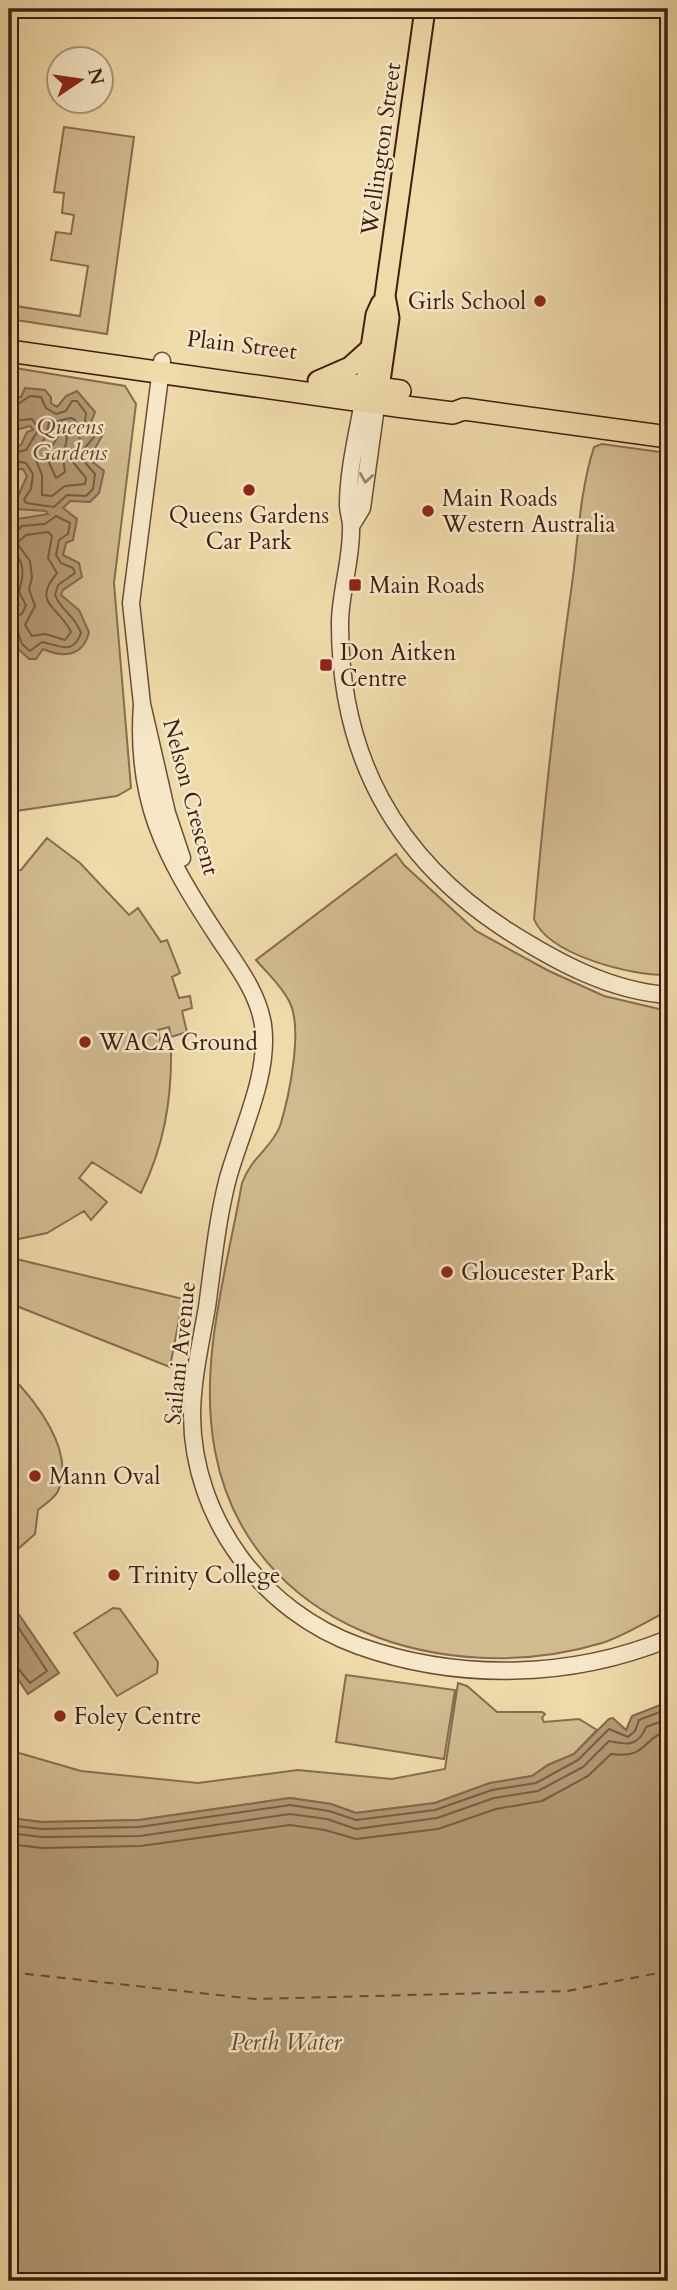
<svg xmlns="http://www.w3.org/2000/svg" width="677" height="2290" viewBox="0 0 677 2290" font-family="Cardo,serif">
	<rect width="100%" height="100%" fill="#efdaa9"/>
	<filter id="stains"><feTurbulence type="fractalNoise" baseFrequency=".00286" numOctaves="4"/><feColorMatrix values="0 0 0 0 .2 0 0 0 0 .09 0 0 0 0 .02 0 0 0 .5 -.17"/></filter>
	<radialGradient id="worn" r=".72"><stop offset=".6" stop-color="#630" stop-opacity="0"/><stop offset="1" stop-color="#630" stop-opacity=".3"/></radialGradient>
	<!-- green -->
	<path fill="#d1ba8f" stroke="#876c50" stroke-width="2" d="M64 127 134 137 107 334 9 319V305L80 316 88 266 51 260 56 232 71 234 74 215 62 213 64 193 54 192Z
		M9 367 125 386 136 404 114 583 131 788 117 796 9 812Z
		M602 444 668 453V975C632 976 548 955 534 919 544 807 556 696 572 584 578 540 580 490 594 447Z
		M47 838 80 863 129 915 138 908 161 942 167 940 180 973 172 977 179 998 190 996 192 1008 182 1011 187 1032 171 1037 169 1027 158 1030 162 1049 171 1047C172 1100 164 1146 141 1193L92 1162 79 1178 107 1202 91 1220 84 1211 47 1233 9 1241V871L21 870Z
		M396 854 404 865 476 931 549 971 604 996 668 1011V1611C647 1621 624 1636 602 1643 445 1690 248 1628 215 1451 198 1363 227 1269 242 1183 252 1156 271 1149 280 1126 289 1097 303 1030 290 1003 282 986 267 973 256 960Z
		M16 1259 183 1299 170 1367 9 1303Z
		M9 1374C35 1400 76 1451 58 1491 54 1499 45 1504 38 1510L35 1534 9 1557Z
		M113 1608 120 1609 158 1662 157 1673 117 1696 74 1633Z
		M346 1675 455 1690 444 1759 336 1742Z
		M458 1683 467 1686 497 1712H542L545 1714 542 1718 544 1722 579 1719 597 1730 574 1754 548 1765 532 1776 490 1783 435 1803 356 1813 331 1804 290 1798 139 1820 42 1822 9 1818V1750L81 1771 198 1783 298 1770 392 1779 445 1769Z"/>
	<!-- water -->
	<path fill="#b29a75" stroke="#83684d" stroke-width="2" d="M9 386 13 387 17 397H21L25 388 45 390 51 397V403L57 407 66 396 77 391 95 412 90 425 102 436 89 459 104 471 99 493 90 502 70 501 63 508 77 519 73 540 66 543 63 555 79 563 82 577 63 590 61 595 79 610 89 632C83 657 63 658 43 649L36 659H29L15 646 14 638 9 637 10 614 19 605 10 594 16 577 14 562H9V532L18 519 48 514 46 511 16 509 14 505 27 476 23 469 13 470 9 450 21 445 27 432 33 430 30 426 16 430 11 427Z
		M9 1600 59 1673 28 1694 9 1666Z
		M668 1702V2281H9V1818L42 1822 139 1820 290 1798 331 1804 356 1813 435 1803 490 1783 532 1776 548 1765 574 1754 609 1719 613 1718 626 1730 632 1716Z"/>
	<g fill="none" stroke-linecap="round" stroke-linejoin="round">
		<!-- shore -->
		<path stroke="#785c43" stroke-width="2" d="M9 396 18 404 30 396 41 397 46 408 56 414 66 411 72 401H77L86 413 84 429 94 437 84 449 82 459 95 474 93 489 86 496 67 495 54 507 26 503 24 499 31 489 33 474 26 463 9 460
			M71 418 75 420 80 439 73 462 86 478 85 484 65 486 52 496 42 495V475L34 455 46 436 49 423Z
			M9 421 32 419 39 429 26 450 9 454
			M60 433H65L67 438 63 458 65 472 56 478 46 456Z
			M48 532 52 536 48 558 57 573C31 604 59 606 71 632L65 640 45 634 32 636 25 625 35 606 29 589 32 578 30 561 17 543 26 535Z
			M9 534 15 533 22 526 45 524 56 516 70 523 68 534 59 540 56 555 61 563 73 568 75 573 58 585 55 595C61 611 74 614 81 633 73 656 59 645 42 642L30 651 22 644 18 632 9 629
			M9 555 17 556C26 567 22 580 19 592L26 605 22 614 9 618
			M9 1613 47 1671 30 1683 16 1666 9 1664
			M9 1825 41 1829 139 1827 290 1805 329 1811 356 1820 435 1810 492 1790 536 1783 578 1760 609 1729 628 1737 635 1731 639 1720 668 1709
			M9 1833 42 1837 140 1836 290 1814 327 1819 356 1829 437 1818 494 1798 538 1791 583 1767 609 1741C627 1745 638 1747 646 1727L668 1719
			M9 1844 42 1848 141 1846 290 1825 325 1830 356 1839 438 1829 496 1809 542 1801 588 1776 611 1754C648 1759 641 1739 668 1730"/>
		<!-- ferry -->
		<path stroke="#664934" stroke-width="2" stroke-dasharray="9 7" stroke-linecap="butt" d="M9 1972 255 1999 567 1991 668 1971"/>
		<!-- tertiary casing -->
		<g stroke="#6a4d37" stroke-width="19">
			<path id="tertiary" d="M162 361 131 603 142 704 167 813 182 858
				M365 390C359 428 348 468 348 505 348 512 351 519 351 526 352 558 341 589 340 621 339 756 395 858 508 931 557 962 610 991 668 995
				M351 526 362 508 378 392
				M142 704C135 800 164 855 216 934 234 962 258 991 263 1025 270 1074 241 1131 228 1178 217 1220 213 1264 207 1307 201 1342 192 1380 192 1416 193 1519 263 1612 359 1646 458 1681 570 1679 668 1639"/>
		</g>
		<!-- primary casing -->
		<g stroke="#3d1e11" stroke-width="23">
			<path id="primary" d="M318 381 350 367 370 349
				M365 387 376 315 381 304
				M379 388 389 318 385 296 425 9"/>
		</g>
		<!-- trunk casing -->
		<g stroke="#3d1e11" stroke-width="24">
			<path id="trunk" d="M9 351 397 406 453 413 464 409 668 437
				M321 381 400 391"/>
		</g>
		<!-- tertiary -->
		<use href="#tertiary" stroke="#f5e7c7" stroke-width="16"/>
		<!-- primary -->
		<use href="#primary" stroke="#efdaa9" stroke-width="19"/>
		<!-- trunk -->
		<use href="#trunk" stroke="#efdaa9" stroke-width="21"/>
	</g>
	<!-- one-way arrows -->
	<defs><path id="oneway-chevron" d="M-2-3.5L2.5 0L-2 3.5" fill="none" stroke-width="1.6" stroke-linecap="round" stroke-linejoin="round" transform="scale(1.75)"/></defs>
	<use stroke="#99826c" href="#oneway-chevron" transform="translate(366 478) rotate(99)"/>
	<!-- markers -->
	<g fill="#8f2418" stroke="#f5e7c7" stroke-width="2.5">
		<circle cx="540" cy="301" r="7"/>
		<circle cx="249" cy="490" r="7"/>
		<circle cx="428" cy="511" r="7"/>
		<rect x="348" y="578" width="14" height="14" rx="3.5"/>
		<rect x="319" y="658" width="14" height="14" rx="3.5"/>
		<circle cx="85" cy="1042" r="7"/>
		<circle cx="447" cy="1272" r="7"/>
		<circle cx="35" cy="1476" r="7"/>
		<circle cx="114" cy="1575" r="7"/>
		<circle cx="60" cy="1716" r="7"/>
	</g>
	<g text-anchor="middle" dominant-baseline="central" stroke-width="5" stroke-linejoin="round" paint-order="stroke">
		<!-- street labels -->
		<g font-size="23" fill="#3d1e11" stroke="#f5e7c7">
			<text transform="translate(381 149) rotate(-82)">Wellington Street</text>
			<text transform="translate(242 345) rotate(7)">Plain Street</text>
			<text transform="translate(191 797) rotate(75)">Nelson Crescent</text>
			<text transform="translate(180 1353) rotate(-84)">Sailani Avenue</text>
		</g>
		<!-- poi labels -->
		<g font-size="23" fill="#3d1e11" stroke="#f5e7c7" text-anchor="start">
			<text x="526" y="301" text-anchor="end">Girls School</text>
			<text x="442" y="498">Main Roads<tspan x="442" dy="26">Western Australia</tspan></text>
			<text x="249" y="515" text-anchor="middle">Queens Gardens<tspan x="249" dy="26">Car Park</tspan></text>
			<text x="369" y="585">Main Roads</text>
			<text x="340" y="652">Don Aitken<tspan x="340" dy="26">Centre</tspan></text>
			<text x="99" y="1042">WACA Ground</text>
			<text x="461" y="1272">Gloucester Park</text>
			<text x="49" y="1476">Mann Oval</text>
			<text x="128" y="1575">Trinity College</text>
			<text x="74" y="1716">Foley Centre</text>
		</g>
		<!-- park labels -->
		<g font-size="23" font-style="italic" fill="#624530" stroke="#f5e7c7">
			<text x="70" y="426">Queens<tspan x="70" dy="26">Gardens</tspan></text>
		</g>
		<!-- water labels -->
		<g font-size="24" font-style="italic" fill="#664934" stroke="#f5e7c7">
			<text x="286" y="2042">Perth Water</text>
		</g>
	</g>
	<!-- margin -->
	<rect width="677" height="2290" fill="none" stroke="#efdaa9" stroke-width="35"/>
	<rect x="10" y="10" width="656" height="2269" fill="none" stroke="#3d1e11" stroke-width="3.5"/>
	<rect x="18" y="18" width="642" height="2255" fill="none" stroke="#3d1e11" stroke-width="2"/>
	<!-- north arrow -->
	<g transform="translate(80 80) rotate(77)"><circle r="33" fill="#f5e7c7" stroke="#ab977e" stroke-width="2"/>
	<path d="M0-5L12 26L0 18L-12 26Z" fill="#8f2418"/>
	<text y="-10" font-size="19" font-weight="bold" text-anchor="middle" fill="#3d1e11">N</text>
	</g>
	<rect width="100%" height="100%" filter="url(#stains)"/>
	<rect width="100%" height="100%" fill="url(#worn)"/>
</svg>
